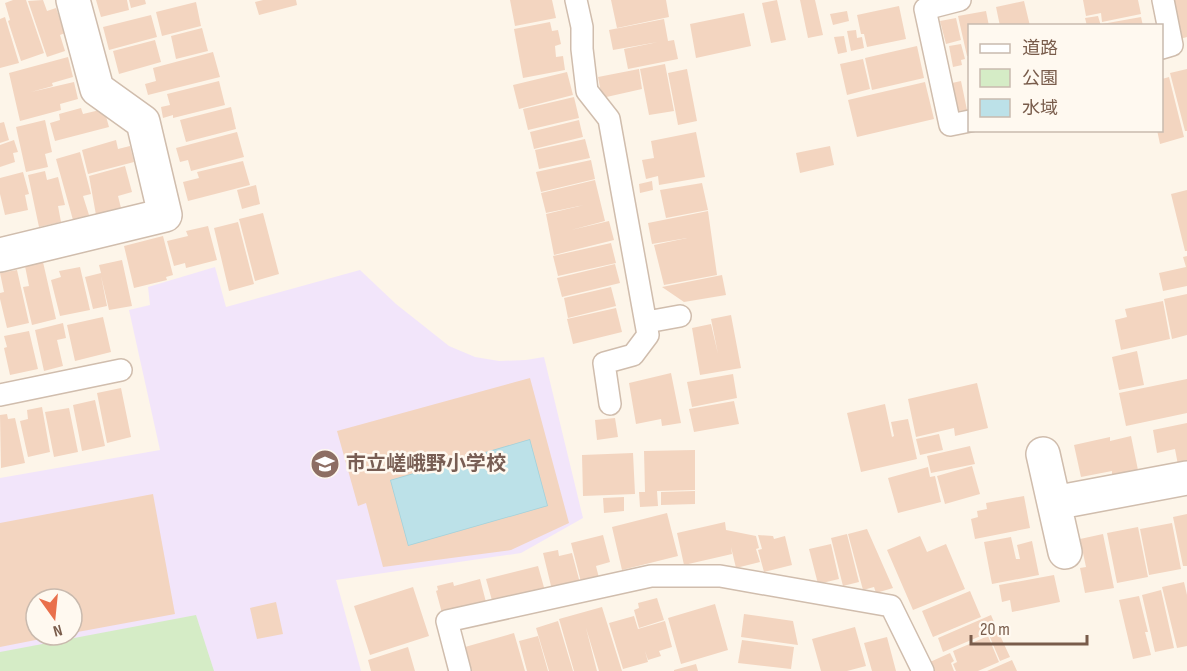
<svg xmlns="http://www.w3.org/2000/svg" width="1187" height="671" viewBox="0 0 1187 671" font-family="'Sofia Sans Condensed','Noto Sans JP',sans-serif">
	<rect width="100%" height="100%" fill="#fdf5e9"/>
	<!-- education -->
	<path fill="#f2e5fa" fill-rule="evenodd" d="M215 267 226 307 360 270 396 304 449 346 475 357 499 361 526 360 544 357 583 518 521 553 336 580 361 671H0V478L160 450 129 310 150 305 148 287ZM36 599H72V635H36Z"/>
	<!-- green -->
	<path fill="#d5ecc6" d="M196 615 214 671H0V652Z"/>
	<!-- water -->
	<path fill="#bce1e8" stroke="#a2d1da" stroke-width="1.5" d="M530 439 548 506 408 546 390 480Z"/>
	<!-- building -->
	<path fill="#f3d5c0" fill-rule="evenodd" d="M13 0H26L44 53 21 61 8 21 10 20 5 3Z
		M43 0 47 11 56 8 65 33 60 35 65 51 47 57 28 1Z
		M96 0H127L129 10 101 17Z
		M129 0H145L146 4 131 8Z
		M263 0H296L297 5 259 15 255 2Z
		M510 0H552L556 18 515 26Z
		M611 0H666L669 17 617 28Z
		M777 0 786 40 771 43 762 3Z
		M800 0H815L823 35 808 38Z
		M1083 0H1138L1141 14 1102 22 1101 13 1086 16Z
		M1172 0H1187V37L1180 39Z
		M1024 1 1030 26H1000L996 7Z
		M196 2 201 26 162 36 156 12Z
		M899 6 906 39 867 47 864 34H861L857 15Z
		M847 11 849 21 833 25 830 14Z
		M986 11 989 26H970V56H967L958 16Z
		M744 13 751 46 696 58 690 24Z
		M151 15 157 37 109 50 103 27Z
		M1098 16 1101 26H1087L1085 18Z
		M5 17 19 63 0 68V19Z
		M1141 17 1143 26H1102V24Z
		M956 18 961 40 946 44 940 21Z
		M664 19 668 41 674 40 678 59 628 69 624 49 658 42 613 50 609 30Z
		M550 22 552 31 558 30 561 44 555 46 556 57 563 56 565 70 523 78 514 29Z
		M202 28 208 51 176 59 171 36Z
		M856 30 857 38 862 37 864 48 851 51 847 31Z
		M844 36 847 52 838 54 834 37Z
		M155 40 161 62 119 74 113 51Z
		M961 44 965 59 961 60 962 65 953 67 949 46Z
		M917 46 924 78 872 90 865 58Z
		M213 52 220 77 148 95 145 84 156 81 153 68Z
		M68 57 73 77 52 83 53 86 31 92 74 82 78 99 60 104 61 110 20 121 9 73Z
		M863 59 870 89 847 95 840 64Z
		M665 64 674 111 649 115 640 69Z
		M639 69 642 89 602 98 598 77Z
		M687 69 697 121 678 125 668 73Z
		M1187 69V131H1185L1170 73Z
		M567 72 573 95 519 109 513 85Z
		M1169 77 1184 137 1160 144 1157 130H1162V79Z
		M219 81 225 105 173 118V115L163 118 161 107 170 105 167 94Z
		M961 81 967 110 958 111 952 83Z
		M925 82 934 119 857 137 848 100Z
		M574 97 579 118 528 130 523 109Z
		M231 107 236 129 186 142 180 120Z
		M81 108 83 114 104 109 109 127 55 141 50 123 60 120 59 114Z
		M45 120 52 152 45 154 48 167 26 172 16 127Z
		M579 120 583 137 534 149 530 132Z
		M4 122 9 140 0 143V123Z
		M237 132 244 157 191 171 188 160 180 162 176 148Z
		M696 132 705 177 659 185 658 176 646 179 642 160 654 158 651 141Z
		M585 139 590 158 539 169 535 150Z
		M14 140 18 152 13 153 15 162 0 167V145Z
		M116 140 118 149 130 146 134 162 88 174 82 150Z
		M830 146 834 165 800 173 796 153Z
		M80 152 91 194 83 196 89 215 73 220 56 159Z
		M591 160 595 179 541 192 536 172Z
		M243 161 250 185 188 201 183 182 199 178 197 172Z
		M125 166 132 192 118 196 121 208 96 215 89 176Z
		M45 171 47 180 58 177 65 205 58 206 61 222 39 227 28 175Z
		M23 172 29 194 25 195 28 210 5 215 0 194V178Z
		M595 180 605 221 571 230 609 221 614 240 554 255 546 214 584 205 546 213 541 193Z
		M652 181 653 190 640 193 639 184Z
		M702 183 708 210 666 218 660 190Z
		M256 185 260 204 242 209 237 190Z
		M1187 190V251H1185L1171 194Z
		M708 211 717 275 664 285 654 245 687 238 652 244 648 223Z
		M263 213 279 274 255 281 239 219Z
		M238 222 254 284 229 291 214 228Z
		M208 226 217 260 186 268 185 263 174 266 167 241 188 236 186 231Z
		M163 236 173 275 166 277 167 280 134 288 124 246Z
		M611 243 616 263 558 276 553 256Z
		M1187 256V286L1163 291 1159 273 1186 267 1183 257Z
		M122 260 132 306 109 310 101 276 107 306 93 309 85 277 101 273 99 265Z
		M43 262 56 319 32 325 23 287 29 286 25 266Z
		M615 264 620 283 562 297 557 278Z
		M80 267 90 310 60 316 51 280 61 277 59 271Z
		M17 270 29 323 7 328 0 299V293L4 292 0 273Z
		M722 275 726 295 684 302 662 287Z
		M611 287 616 306 568 318 564 298Z
		M1187 294V335L1172 339 1164 299Z
		M1163 301 1170 339 1121 350 1115 320 1127 317 1125 309Z
		M616 308 622 332 573 344 567 319Z
		M731 315 741 368 700 375 692 328 711 324 718 354 711 319Z
		M103 317 111 352 75 361 67 325Z
		M63 323 66 338 57 340 63 366 44 371 35 330Z
		M29 331 38 369 10 375 4 348 7 347 4 336Z
		M1137 351 1144 385 1119 390 1112 357Z
		M671 373 681 423 662 426 661 419 636 424 629 383Z
		M733 374 737 398 692 407 687 382Z
		M530 378 569 523 511 550 383 567 366 503 358 506 337 431ZM530 439 548 506 408 546 390 480Z
		M1187 379V413L1126 426 1119 393Z
		M977 383 988 428 955 436 954 428 916 437 908 399Z
		M121 388 131 437 107 443 97 393Z
		M95 400 105 446 82 451 73 405Z
		M734 401 739 424 694 432 689 409Z
		M885 404 892 437 894 436 891 422 908 419 917 459 861 472 847 413Z
		M42 407 50 452 28 457 20 421 28 419 27 410Z
		M69 408 78 452 54 457 45 412Z
		M7 414 8 419 15 418 25 463 1 468 0 415Z
		M615 418 618 437 597 440 595 420Z
		M1187 423V463L1178 465 1175 449 1157 453 1153 430Z
		M939 434 943 450 920 455 916 439Z
		M1131 436 1138 470 1112 476V471L1081 477 1074 445 1110 437V441Z
		M970 446 975 464 931 473 927 456Z
		M695 450V490L657 491 658 506 640 507 639 492H645L644 451Z
		M633 453 635 494 583 496 582 455Z
		M972 466 980 494 945 504 937 476Z
		M928 467 930 477 935 476 941 502 898 513 888 478Z
		M695 491V504L661 505V492Z
		M153 494 175 614 72 633V599H36V635L56 636 0 647V523Z
		M1024 496 1030 528 975 539 971 519 978 517 977 511 987 509 986 503Z
		M624 497V511L604 513 603 498Z
		M667 513 678 556 622 570 612 527Z
		M1187 514V566H1183L1173 517Z
		M725 522 726 530 756 536 759 548 756 549 760 562 736 568 731 547 732 554 684 565 677 533Z
		M1172 523 1181 569 1149 575 1140 529Z
		M1138 527 1148 577 1117 583 1107 533Z
		M867 529 893 588 876 593 874 587 863 590 848 534Z
		M847 534 859 582 843 586 831 538Z
		M1103 534 1114 588 1085 593 1080 568 1086 567 1080 539Z
		M603 535 610 562 596 566 599 578 581 582 571 543Z
		M758 535 773 536 774 539 785 536 792 565 764 572 758 550 762 549Z
		M920 536 927 552 946 544 965 589 913 610 887 550Z
		M1011 537 1016 559H1020L1017 545 1032 541 1039 575 992 584 984 542Z
		M831 544 839 579 818 584 809 549Z
		M558 550 559 556 572 553 580 583 552 590 543 553Z
		M538 566 545 591 493 604 486 579Z
		M1054 575 1060 602 1012 612 1010 600 1002 602 999 585Z
		M480 579 486 602 442 613 436 591 438 590 437 586 453 582 454 586Z
		M1184 582 1187 595V646L1177 648 1162 587Z
		M413 587 429 636 370 655 354 606Z
		M1161 590 1174 648 1155 652 1142 595Z
		M970 591 981 617 933 637 922 611Z
		M1139 596 1148 632H1145L1151 655 1133 659 1119 600Z
		M657 598 664 620 639 628 634 610 639 608 638 603Z
		M276 602 283 634 257 639 250 608Z
		M715 604 728 650 681 664 668 618Z
		M602 607 622 671H599L586 628 597 671H574L559 619Z
		M744 614 793 621 798 645 741 637Z
		M991 615 997 629 943 652 938 638Z
		M634 616 638 629 665 621 672 647 659 651 661 656 648 660 645 651 648 662 623 669 609 623Z
		M558 621 573 671H549L536 628Z
		M855 627 866 666 847 671H821L812 639Z
		M998 631 1010 657 1000 661 989 635Z
		M514 633 525 671H472L465 647Z
		M538 636 548 671H527L519 641Z
		M988 636 999 662 978 671H956L953 664 957 662 953 651Z
		M887 637 896 671H872L864 643Z
		M742 640 794 647 791 669 738 663Z
		M408 647 415 671H371L368 660Z
		M950 653 954 661 951 663 954 671H934L930 662Z
		M1012 660 1017 671H987Z
		M696 664 698 671H674V670Z"/>
	<g fill="none" stroke-linecap="round" stroke-linejoin="round">
		<!-- service casing -->
		<g stroke="#d0bdad" stroke-width="24">
			<path id="service" d="M576 0 582 27V49L587 91 609 119 648 335 633 355 604 363 610 404
				M960 0 925 9 950 125 970 121
				M1162 48 1172 45 1163 0
				M647 322 680 316
				M0 395 121 370
				M460 671 447 621 651 576H720L891 606 923 671"/>
		</g>
		<!-- minor casing -->
		<g stroke="#d0bdad" stroke-width="36">
			<path id="minor" d="M0 255 165 215 143 122 97 89 73 0
				M1043 454 1065 552
				M1054 503 1187 478"/>
		</g>
		<!-- service -->
		<use href="#service" stroke="#fff" stroke-width="21"/>
		<!-- minor -->
		<use href="#minor" stroke="#fff" stroke-width="33"/>
	</g>
	<!-- icons -->
	<defs>
		<g id="school-disc" transform="scale(1.5)"><circle r="9.5" fill="#8d6e63" stroke="#fff9f0"/><path d="M0-5L7-2L0 1L-7-2ZM-4 1L0 2.5L4 1V4Q0 6-4 4Z" fill="#fff"/></g>
	</defs>
	<g fill-rule="evenodd">
		<use href="#school-disc" x="325" y="464"/>
	</g>
	<g text-anchor="middle" dominant-baseline="central" stroke-width="5" stroke-linejoin="round" paint-order="stroke">
		<!-- education labels -->
		<g font-size="20" font-weight="bold" fill="#785e54" stroke="#fff9f0" text-anchor="start">
			<text x="346" y="464">市立嵯峨野小学校</text>
		</g>
	</g>
	<!-- legend -->
	<rect x="968" y="24" width="195" height="108" fill="#fff9f0" stroke="#c9baae" stroke-width="1.5"/>
	<rect x="980" y="44" width="30" height="9" fill="#ffffff" stroke="#c9baae" stroke-width="1.5"/>
	<text x="1022" y="54" font-size="18" fill="#795c4b">道路</text>
	<rect x="980" y="69" width="30" height="18" fill="#d5ecc6" stroke="#c9baae" stroke-width="1.5"/>
	<text x="1022" y="84" font-size="18" fill="#795c4b">公園</text>
	<rect x="980" y="99" width="30" height="18" fill="#bce1e8" stroke="#c9baae" stroke-width="1.5"/>
	<text x="1022" y="114" font-size="18" fill="#795c4b">水域</text>
	<!-- north arrow -->
	<g transform="translate(54 617) rotate(165)"><circle r="28" fill="#fff9f0" stroke="#c9baae" stroke-width="1.5"/>
	<path d="M0-4.5L10 22L0 15L-10 22Z" fill="#e9704c"/>
	<text y="-9" font-size="16" font-weight="bold" text-anchor="middle" fill="#795c4b">N</text>
	</g>
	<!-- scale -->
	<path d="M971 635v9h116v-9" fill="none" stroke="#795c4b" stroke-width="3"/>
	<text x="980" y="635" font-size="18" fill="#795c4b" stroke="#fff9f0" stroke-width="4.5" paint-order="stroke">20 m</text>
</svg>
